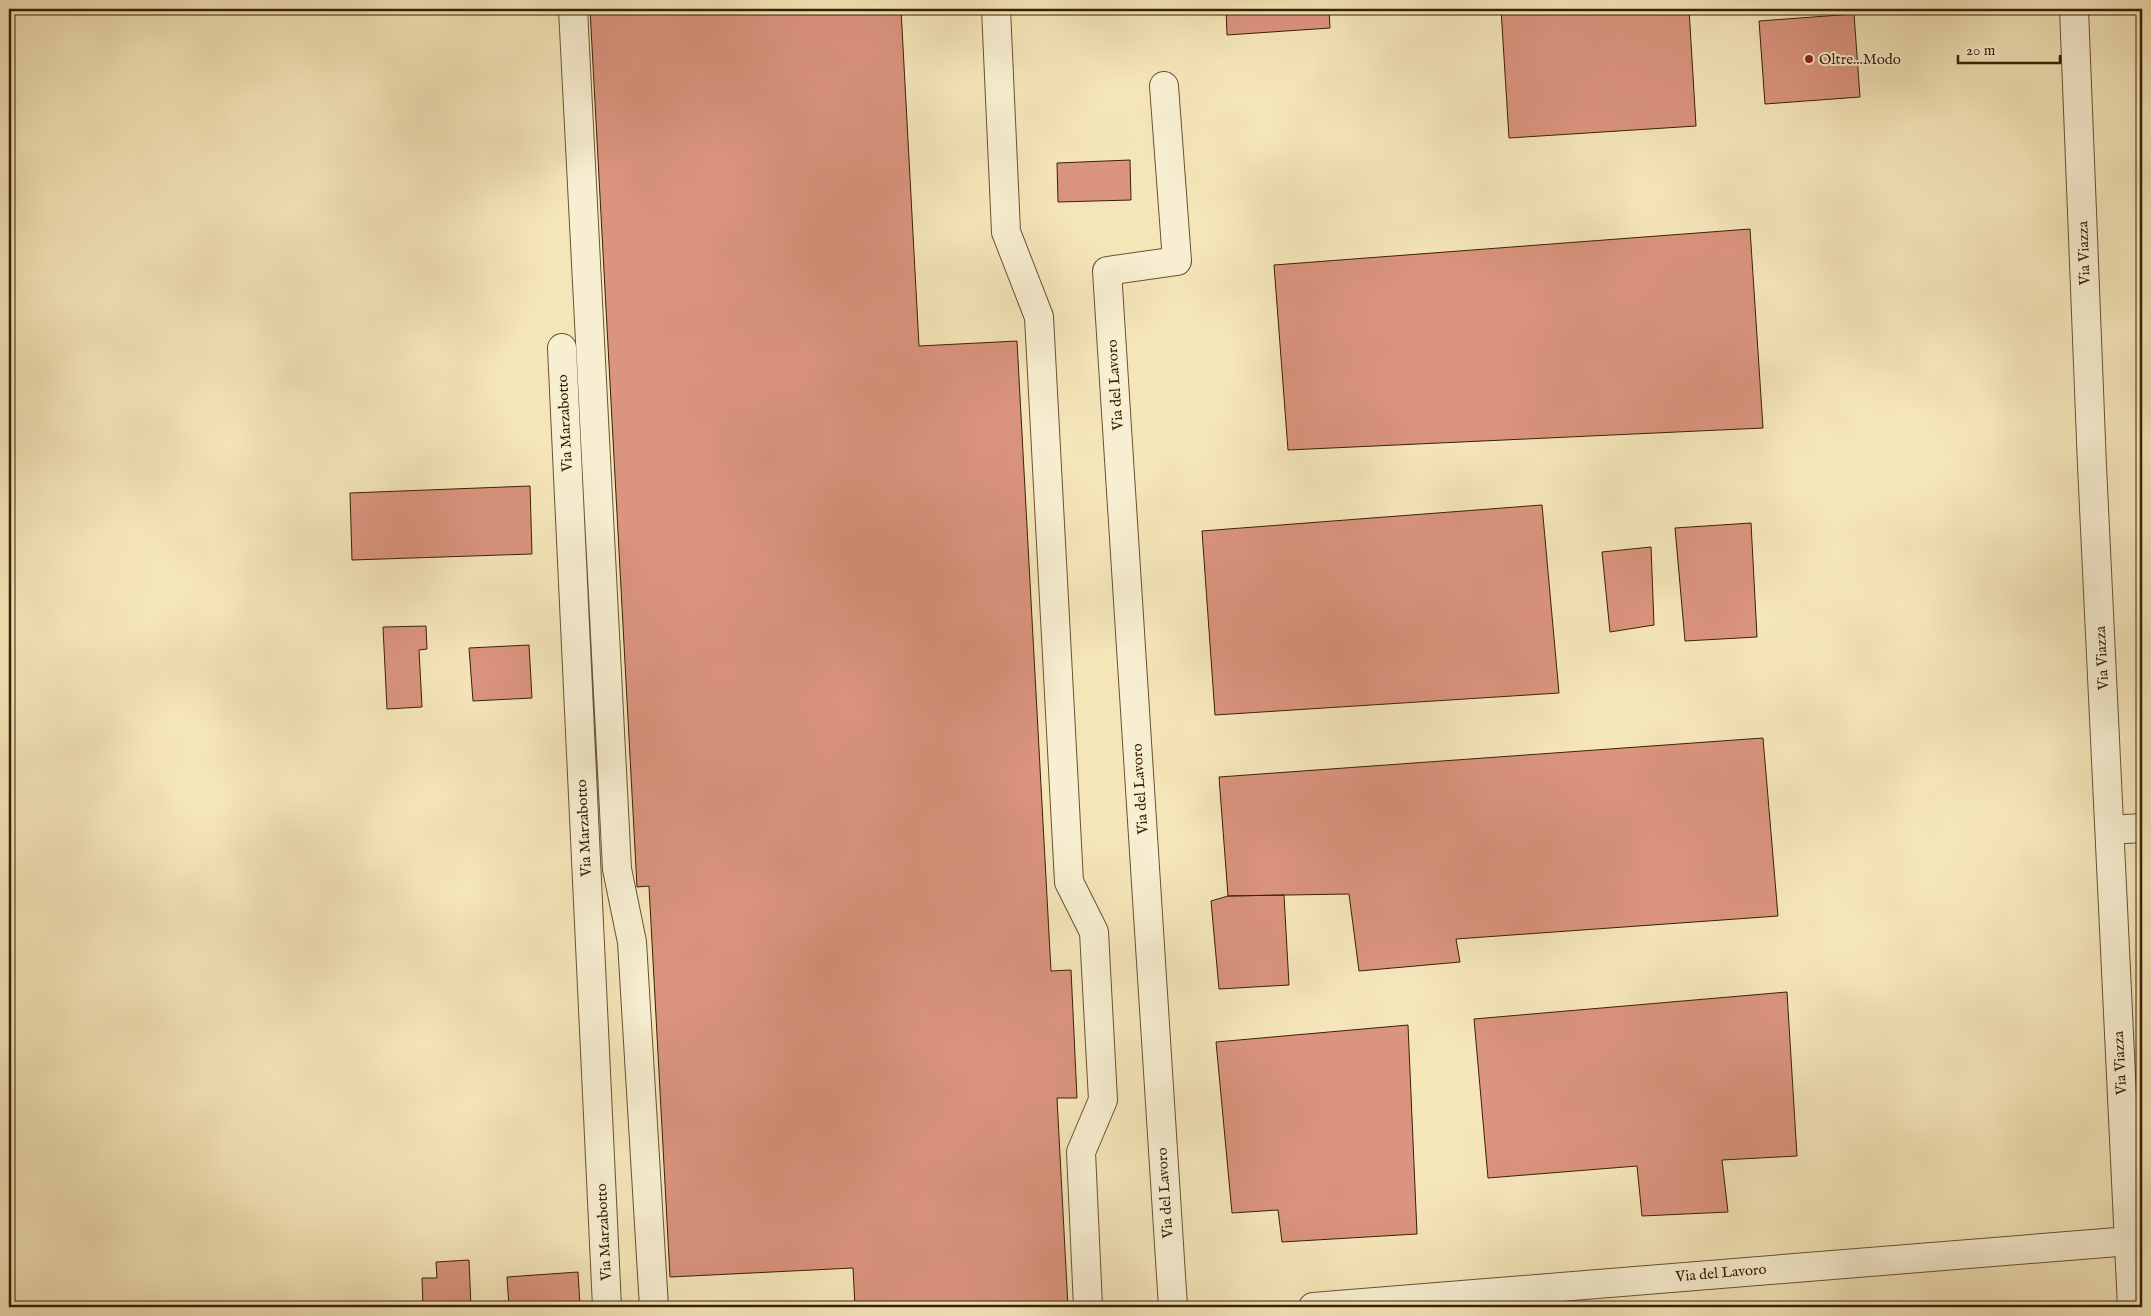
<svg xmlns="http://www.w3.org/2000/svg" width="2151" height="1316" viewBox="0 0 2151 1316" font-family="'IM FELL English',serif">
	<rect width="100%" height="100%" fill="#f5e6b9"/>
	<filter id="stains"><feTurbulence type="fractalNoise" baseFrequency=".004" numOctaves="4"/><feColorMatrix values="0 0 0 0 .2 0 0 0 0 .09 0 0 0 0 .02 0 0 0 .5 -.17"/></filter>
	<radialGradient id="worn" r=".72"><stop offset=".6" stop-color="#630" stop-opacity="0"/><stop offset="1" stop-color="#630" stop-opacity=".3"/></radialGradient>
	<!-- building -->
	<path fill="#db947f" stroke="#392105" d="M590 9H901L919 346 1017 341 1051 971 1071 970 1077 1098H1057L1068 1307H855L853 1268 670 1277 649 886 637 887Z
		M1226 9H1329L1330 28 1227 35Z
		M1501 9H1689L1696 126 1509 138Z
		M1854 14 1860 97 1765 104 1759 21Z
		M1130 160 1131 200 1058 202 1057 163Z
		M1750 229 1763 428 1288 450 1274 265Z
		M530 486 532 554 352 560 350 493Z
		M1542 505 1559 693 1215 715 1202 531Z
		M1751 523 1757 637 1685 641 1675 528Z
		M1651 547 1654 625 1610 632 1602 552Z
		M426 626 427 649 419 650 422 707 387 709 383 627Z
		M529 645 532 698 473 701 469 648Z
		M1763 738 1778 916 1456 939 1460 962 1359 971 1349 894 1228 896 1219 777Z
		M1284 895 1289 985 1219 989 1211 901 1228 896Z
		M1787 992 1797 1156 1722 1160 1728 1212 1642 1216 1637 1166 1488 1178 1474 1019Z
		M1408 1025 1417 1234 1282 1242 1278 1210 1232 1213 1216 1042Z
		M469 1260 471 1307H423L422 1278H437L436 1262Z
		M578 1272 580 1307H509L507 1277Z"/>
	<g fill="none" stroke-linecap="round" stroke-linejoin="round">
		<!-- minor casing -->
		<g stroke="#685232" stroke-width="30">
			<path id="minor" d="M573 9 617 869 632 942 654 1307
				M996 9 1006 232 1039 317 1069 882 1094 932 1103 1100 1081 1152 1088 1307
				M2074 9 2092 466 2132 1307
				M1164 86 1177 261 1107 271 1173 1307
				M562 348 607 1307
				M2110 830 2142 828
				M1313 1307 2142 1240"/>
		</g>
		<!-- minor -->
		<use href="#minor" stroke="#f8efd2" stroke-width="28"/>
	</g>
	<!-- markers -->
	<circle fill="#8f2418" stroke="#f8efd2" stroke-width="2" cx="1809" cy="59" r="5"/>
	<g text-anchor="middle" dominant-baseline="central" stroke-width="4" stroke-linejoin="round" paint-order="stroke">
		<!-- poi labels -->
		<g font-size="15" fill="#392105" stroke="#f8efd2" text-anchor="start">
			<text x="1819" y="59">Oltre...Modo</text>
		</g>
		<!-- street labels -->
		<g font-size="15" fill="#392105" stroke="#f8efd2">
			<text transform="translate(2084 253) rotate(-92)">Via Viazza</text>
			<text transform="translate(1115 385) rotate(-94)">Via del Lavoro</text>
			<text transform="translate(565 423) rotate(-93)">Via Marzabotto</text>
			<text transform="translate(2102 658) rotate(-93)">Via Viazza</text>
			<text transform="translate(1140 789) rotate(-94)">Via del Lavoro</text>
			<text transform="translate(584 828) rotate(-93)">Via Marzabotto</text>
			<text transform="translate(2120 1063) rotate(-93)">Via Viazza</text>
			<text transform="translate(1165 1193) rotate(-94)">Via del Lavoro</text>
			<text transform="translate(604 1232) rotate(-93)">Via Marzabotto</text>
			<text transform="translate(1721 1273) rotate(-5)">Via del Lavoro</text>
		</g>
	</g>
	<!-- margin -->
	<rect width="2151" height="1316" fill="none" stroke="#f5e6b9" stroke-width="30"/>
	<rect x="10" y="10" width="2131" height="1296" fill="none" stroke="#392105" stroke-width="2.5"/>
	<rect x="15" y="15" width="2121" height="1286" fill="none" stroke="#392105"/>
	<!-- scale -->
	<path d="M1958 55v8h102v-8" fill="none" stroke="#392105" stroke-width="2.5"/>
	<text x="1966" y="55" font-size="15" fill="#392105" stroke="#f8efd2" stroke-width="4" paint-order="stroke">20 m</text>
	<rect width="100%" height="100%" filter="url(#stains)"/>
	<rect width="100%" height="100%" fill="url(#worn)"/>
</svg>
